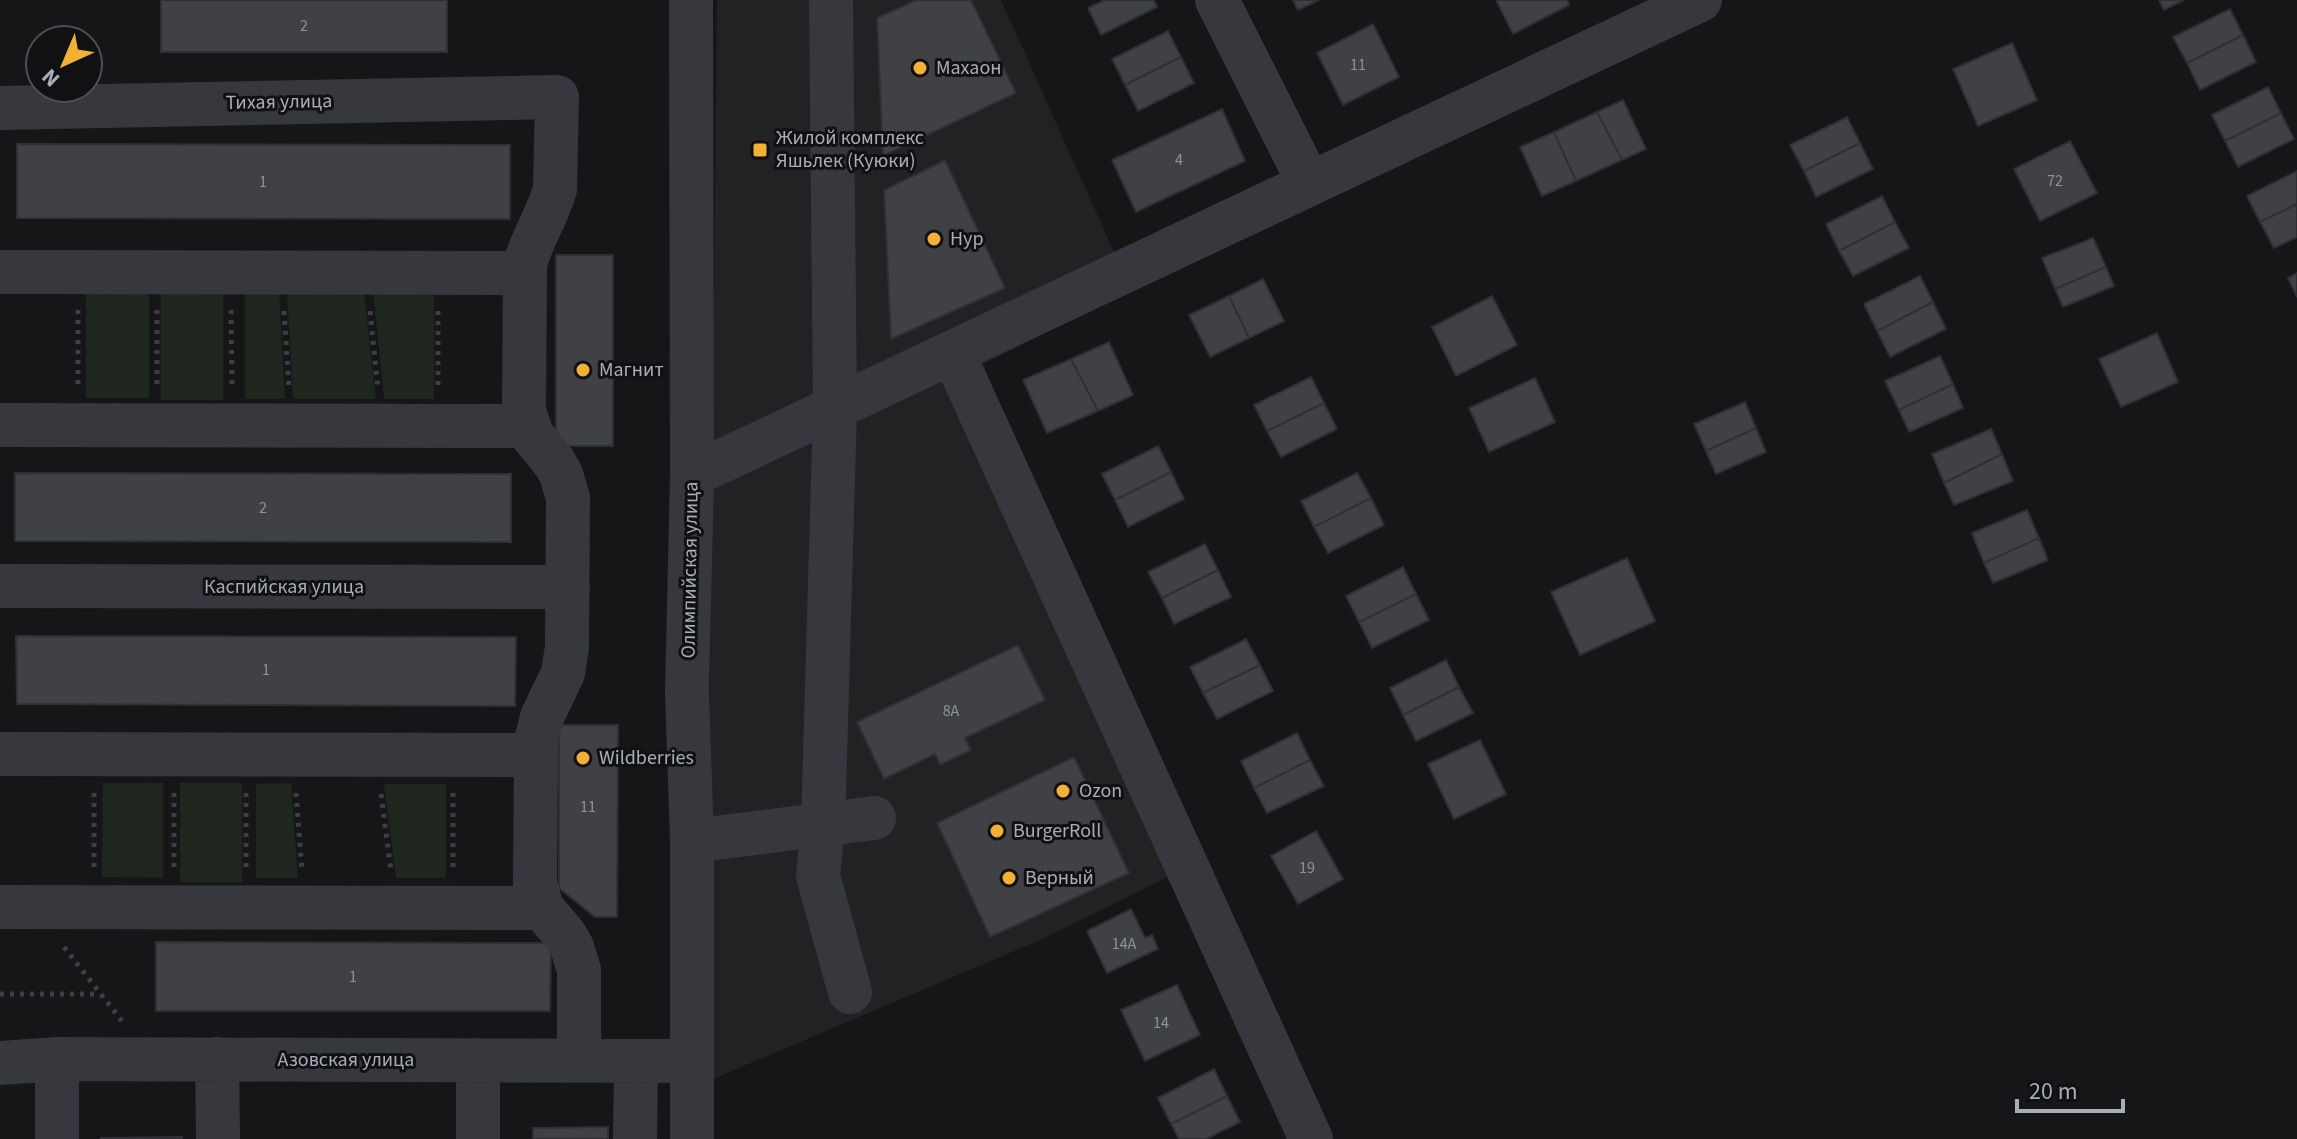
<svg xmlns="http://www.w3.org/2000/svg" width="2297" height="1139" viewBox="0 0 2297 1139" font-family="'Source Sans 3',sans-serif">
	<rect width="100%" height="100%" fill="#161618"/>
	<!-- built -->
	<path fill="#222225" d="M717 0H1001L1131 290 945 383 1176 873 1045 938 706 1082Z"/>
	<!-- green -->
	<path fill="#1e261f" d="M86 290H149V398H86Z
		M245 290H279L285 399H245Z
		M287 291H364L376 399H293Z
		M373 291H434V399H384Z
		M161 293 223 294V400H161Z
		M103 783H163V878L102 877Z
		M180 783H242V882H180Z
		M291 783 298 878H256V784Z
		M384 784H446V878H396Z"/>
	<!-- building -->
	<path fill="#404145" stroke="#303034" stroke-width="2" d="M161 0H447V52H161Z
		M916 0H971L1016 93 883 156 877 18Z
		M1105 0H1154L1157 7 1101 35 1088 8Z
		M1293 0H1319L1298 10Z
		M1496 0H1567L1569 5 1513 34Z
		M2159 0H2184L2164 10Z
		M2230 9 2243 35 2187 63 2173 37Z
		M1373 24 1399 77 1343 105 1317 53Z
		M1168 31 1181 57 1125 85 1112 59Z
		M2243 35 2256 62 2200 90 2187 63Z
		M2012 43 2037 100 1978 126 1953 69Z
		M1181 57 1194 83 1138 111 1125 85Z
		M2268 87 2281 113 2225 141 2212 115Z
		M1623 100 1646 149 1622 160 1597 112Z
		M1222 109 1245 161 1136 212 1112 160Z
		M1597 112 1622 160 1576 181 1554 132Z
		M2281 113 2294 139 2238 167 2225 141Z
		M1847 117 1860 143 1804 171 1790 145Z
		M1554 132 1576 181 1542 196 1520 147Z
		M2070 141 2097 193 2040 221 2014 169Z
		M1860 143 1873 169 1816 197 1804 171Z
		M17 144 510 145V219L17 218Z
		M945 160 1005 288 891 339 884 190Z
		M2297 171V204L2260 222 2247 196Z
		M1882 196 1895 222 1839 251 1826 224Z
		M2297 204V237L2274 248 2260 222Z
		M1895 222 1909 248 1853 276 1839 251Z
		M2093 238 2106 267 2055 289 2042 258Z
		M556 255H613V446H556Z
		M2106 267 2114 286 2063 307 2055 289Z
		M2297 273V297L2288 278Z
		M1920 276 1933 302 1877 331 1864 304Z
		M1263 279 1284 321 1249 338 1229 296Z
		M1229 296 1249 338 1210 357 1189 315Z
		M1492 296 1517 345 1456 376 1432 327Z
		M1933 302 1946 329 1890 357 1877 331Z
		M2157 333 2178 382 2121 407 2099 359Z
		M1109 342 1133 395 1098 411 1071 359Z
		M1940 356 1953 384 1899 410 1885 381Z
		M1071 359 1098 411 1047 433 1023 380Z
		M1311 377 1324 403 1267 431 1254 405Z
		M1535 378 1555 422 1489 452 1469 408Z
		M1953 384 1963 408 1909 432 1899 410Z
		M1745 402 1756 428 1706 451 1694 424Z
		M1324 403 1337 429 1281 457 1267 431Z
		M1756 428 1766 452 1716 474 1706 451Z
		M1991 429 2002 454 1944 483 1932 454Z
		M1158 446 1171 472 1115 500 1102 474Z
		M2002 454 2013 481 1954 505 1944 483Z
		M1171 472 1184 499 1128 527 1115 500Z
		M15 473 511 474V542L15 541Z
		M1357 473 1371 498 1314 527 1301 501Z
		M1371 498 1384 525 1328 553 1314 527Z
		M2027 510 2039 538 1984 563 1972 533Z
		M2039 538 2048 560 1993 583 1984 563Z
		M1205 544 1218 570 1162 598 1148 572Z
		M1627 558 1655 621 1580 655 1551 592Z
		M1403 567 1416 594 1359 622 1346 596Z
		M1218 570 1231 597 1174 624 1162 598Z
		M1416 594 1429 620 1372 648 1359 622Z
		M16 636 516 637 515 706 17 704Z
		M1246 639 1260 665 1203 693 1190 667Z
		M1018 645 1045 700 965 738 971 750 940 765 935 754 884 779 857 722Z
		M1446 660 1459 687 1403 715 1390 688Z
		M1260 665 1273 691 1217 719 1203 693Z
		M1459 687 1473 713 1416 741 1403 715Z
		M559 725H618L617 917H595L559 888Z
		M1297 733 1310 760 1254 788 1241 761Z
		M1480 740 1506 794 1454 819 1428 764Z
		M1074 757 1129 873 990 937 937 823Z
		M1310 760 1324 786 1267 813 1254 788Z
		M1316 831 1343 879 1298 904 1271 856Z
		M1131 909 1145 938 1152 935 1158 949 1107 973 1087 931Z
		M156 942 551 943 550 1011H156Z
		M1177 985 1200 1035 1145 1061 1121 1010Z
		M1214 1069 1227 1096 1171 1124 1158 1098Z
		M1227 1096 1240 1122 1206 1139H1179L1171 1124Z
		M608 1127V1139H533V1128Z
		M182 1137V1139H101V1138Z"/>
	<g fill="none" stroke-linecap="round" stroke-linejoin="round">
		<!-- path -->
		<path stroke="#3d3f44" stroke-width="5" stroke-dasharray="4 6" stroke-linecap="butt" d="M78 310V388
			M157 310V388
			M231 310 232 388
			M284 311 289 389
			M370 311 378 389
			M438 311V389
			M94 793V871
			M174 793V871
			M246 793V871
			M296 793 302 871
			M453 793V871
			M381 794 391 871
			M64 947 122 1021
			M0 994H100"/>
		<!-- minor -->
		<path stroke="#37383d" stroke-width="44" d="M691 0 692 475 687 692 692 841V1139
			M831 0 835 409 823 826 818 876 850 992
			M1217 0 1309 183
			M0 108 557 97 555 189C548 215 532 238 525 264L524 411 532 435 554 462 561 474 568 498 567 647 563 673 542 717 536 741 535 884 542 908 565 935 572 947 579 970V1060
			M0 272 525 273
			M953 353 1311 1139
			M0 425 527 426
			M692 475 1700 0
			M0 586 568 587
			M0 754 535 755
			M692 841 874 818
			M0 907 542 908
			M57 1059V1139
			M217 1059 218 1139
			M478 1060V1139
			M0 1063 57 1059 692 1061
			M635 1139 636 1061"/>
	</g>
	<!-- markers -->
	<g fill="#f2b134" stroke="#111113" stroke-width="3">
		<circle cx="920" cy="68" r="8"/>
		<rect x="752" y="142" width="16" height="16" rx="4"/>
		<circle cx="934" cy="239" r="8"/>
		<circle cx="583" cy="370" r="8"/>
		<circle cx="583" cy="758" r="8"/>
		<circle cx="1063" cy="791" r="8"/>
		<circle cx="997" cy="831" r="8"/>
		<circle cx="1009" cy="878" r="8"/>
	</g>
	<g text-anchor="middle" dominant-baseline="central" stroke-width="6" stroke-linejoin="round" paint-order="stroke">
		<!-- number labels -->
		<g font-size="16" fill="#8e929b">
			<text x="304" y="26">2</text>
			<text x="1358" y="65">11</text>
			<text x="1179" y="160">4</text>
			<text x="2055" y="181">72</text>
			<text x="263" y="182">1</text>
			<text x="263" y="508">2</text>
			<text x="266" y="670">1</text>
			<text x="951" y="711">8А</text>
			<text x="588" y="807">11</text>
			<text x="1307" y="868">19</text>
			<text x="1124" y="944">14А</text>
			<text x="353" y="977">1</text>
			<text x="1161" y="1023">14</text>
		</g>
		<!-- poi labels -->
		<g font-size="20" fill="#a8adb8" stroke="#111113" text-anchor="start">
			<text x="936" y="68">Махаон</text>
			<text x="776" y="138">Жилой комплекс<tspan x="776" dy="23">Яшьлек (Куюки)</tspan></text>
			<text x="950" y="239">Нур</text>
			<text x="599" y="370">Магнит</text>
			<text x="599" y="758">Wildberries</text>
			<text x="1079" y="791">Ozon</text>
			<text x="1013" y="831">BurgerRoll</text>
			<text x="1025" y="878">Верный</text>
		</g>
		<!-- street labels -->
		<g font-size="20" fill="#a8adb8" stroke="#111113">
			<text transform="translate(279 102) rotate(-1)">Тихая улица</text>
			<text transform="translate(690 570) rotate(-89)">Олимпийская улица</text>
			<text x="284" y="587">Каспийская улица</text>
			<text x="346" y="1060">Азовская улица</text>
		</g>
	</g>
	<!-- north arrow -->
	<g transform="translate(64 64) rotate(224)"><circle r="38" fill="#111113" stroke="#4d4f55" stroke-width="2"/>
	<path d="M0-6L14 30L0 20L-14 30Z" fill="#f2b134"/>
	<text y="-12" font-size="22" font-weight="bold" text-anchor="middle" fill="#a8adb8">N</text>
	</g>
	<!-- scale -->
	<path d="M2017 1099v12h106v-12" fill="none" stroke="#a8adb8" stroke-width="4"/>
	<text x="2029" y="1099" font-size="24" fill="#a8adb8" stroke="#111113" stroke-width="6" paint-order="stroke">20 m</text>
</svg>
